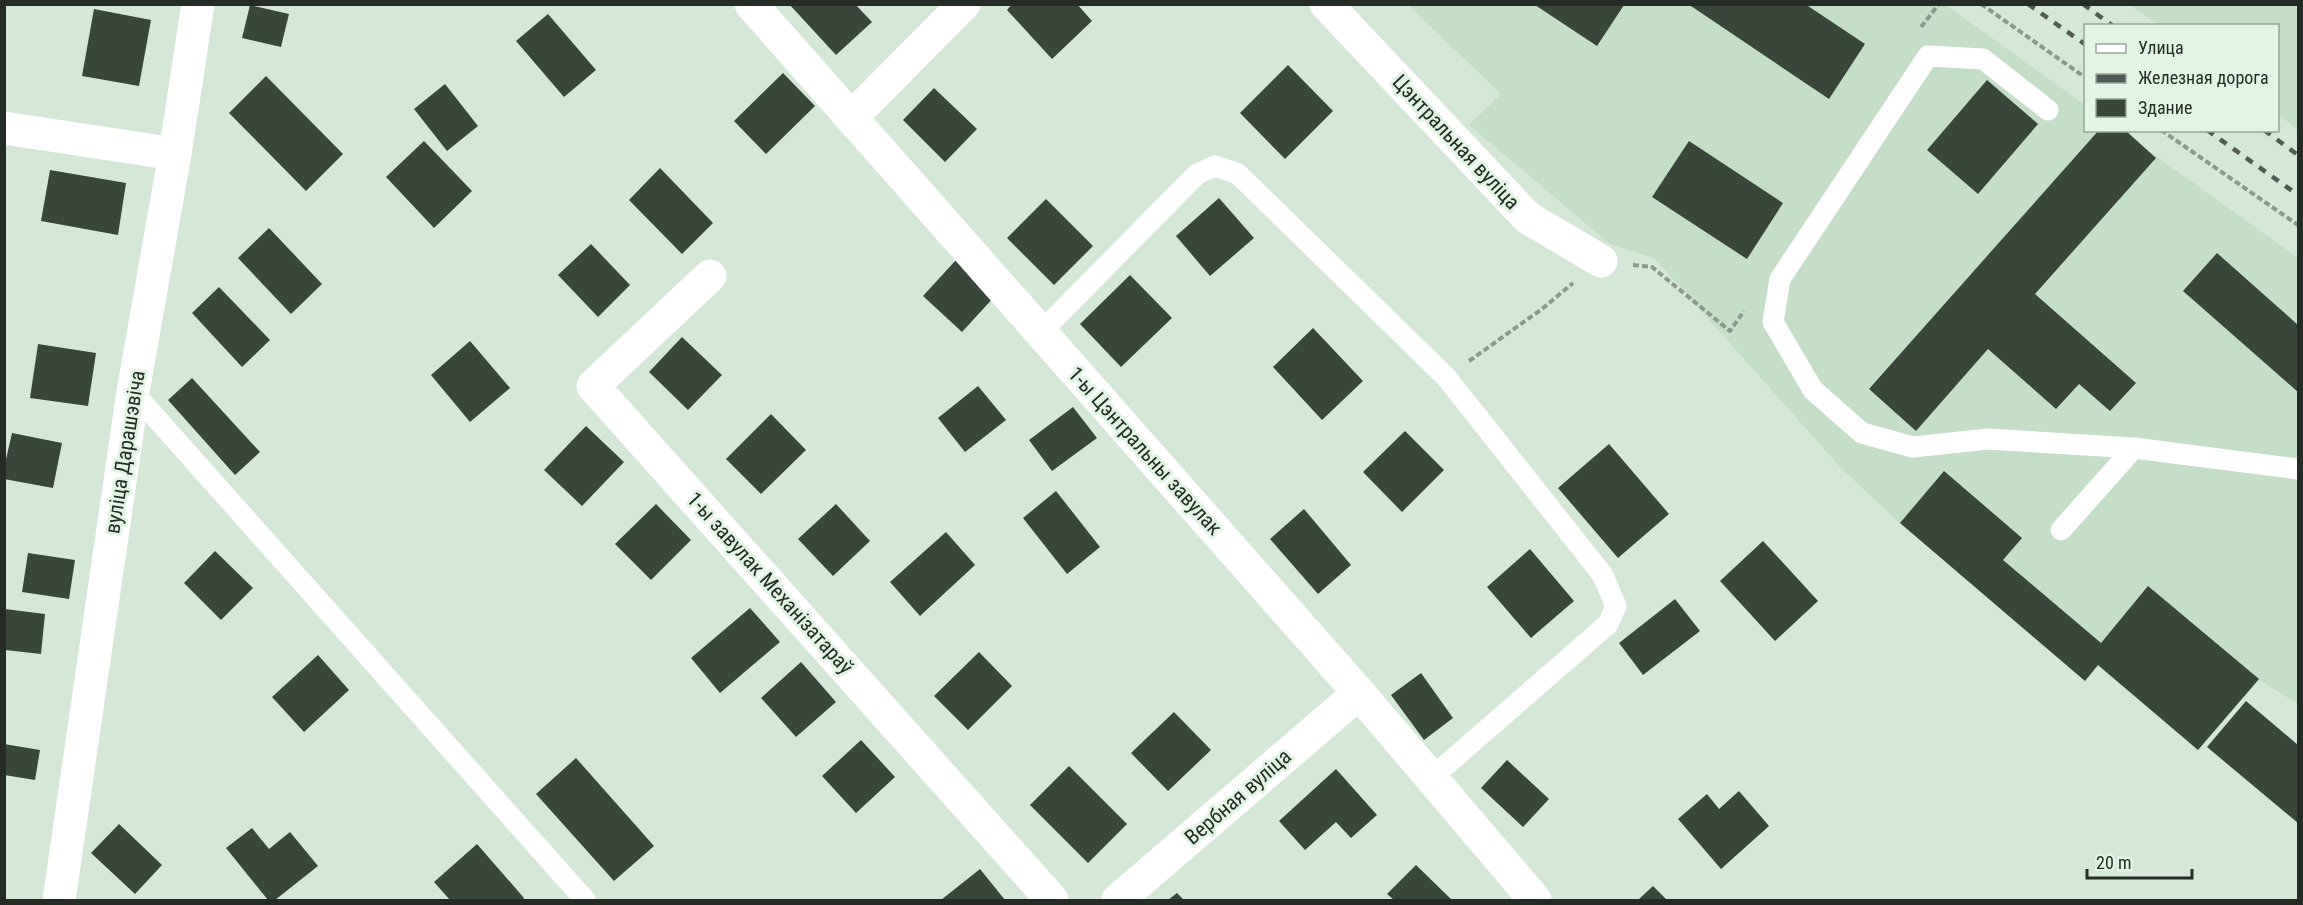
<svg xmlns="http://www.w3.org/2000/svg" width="2303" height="905" viewBox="0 0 2303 905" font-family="'Roboto Condensed',sans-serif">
	<rect width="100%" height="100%" fill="#d5e8d7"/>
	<!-- built -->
	<path fill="#c5dec8" d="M1408 5H1946L2085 105 2086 130 2121 131 2298 258V704L2259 680 2198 750 2098 666 2085 681 1900 523 1842 469 1654 258 1610 244 1469 125 1501 94Z
		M2130 5H2298V130L2278 114V26L2158 25Z"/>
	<!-- building -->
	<path fill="#38473a" d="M789 4H855L872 22 836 55Z
		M1012 4H1077L1092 21 1052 59 1007 10Z
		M1688 4H1805L1865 44 1829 99Z
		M250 5 289 14 281 47 242 38Z
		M1535 5H1624L1597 46Z
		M94 9 151 20 139 86 82 76Z
		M548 14 596 70 564 97 516 41Z
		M1288 65 1333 111 1285 159 1240 113Z
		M783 73 815 106 766 154 734 121Z
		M266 76 343 154 306 191 229 113Z
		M1987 80 2038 124 1978 194 1927 150Z
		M445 84 478 126 447 151 414 109Z
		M934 88 977 129 945 162 903 120Z
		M2099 130H2125L2156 158 2035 294 2136 383 2110 411 2079 384 2056 409 1988 349 1916 431 1869 389Z
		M424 141 472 191 434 228 386 177Z
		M1689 141 1783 203 1747 259 1652 197Z
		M660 168 713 223 682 254 629 200Z
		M50 170 126 183 118 235 41 221Z
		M1219 198 1254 238 1210 276 1176 236Z
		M1046 199 1093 246 1054 285 1007 238Z
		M269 228 322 284 291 314 238 258Z
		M591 244 630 285 598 317 558 275Z
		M2217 253 2298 325V392L2183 291Z
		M956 260 995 296 962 332 923 296Z
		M1130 275 1172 318 1121 367 1080 324Z
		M219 287 270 340 242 367 192 313Z
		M1313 328 1363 381 1322 420 1273 367Z
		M682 337 722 375 688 410 649 372Z
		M470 341 510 388 470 422 431 375Z
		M38 344 96 353 88 406 30 398Z
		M192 378 260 452 235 475 168 400Z
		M978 386 1006 420 965 452 938 418Z
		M1073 407 1097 438 1052 471 1029 440Z
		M771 414 806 450 761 494 726 459Z
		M586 426 624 462 582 506 544 470Z
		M1405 431 1444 470 1402 512 1363 472Z
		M12 433 62 443 53 488 4 479V468Z
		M1609 444 1669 514 1618 558 1558 488Z
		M1944 471 2022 538 2003 560 2101 643 2148 586 2259 679 2198 750 2098 665 2085 681 1900 523Z
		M1056 491 1100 547 1067 574 1023 518Z
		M656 504 691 540 651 580 615 544Z
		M836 504 870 541 833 576 798 539Z
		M1304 509 1351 565 1318 594 1270 539Z
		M946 532 975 565 920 616 890 582Z
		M1763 541 1818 601 1775 641 1720 581Z
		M1530 549 1574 601 1531 638 1487 587Z
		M215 551 253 588 221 620 184 583Z
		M28 553 75 560 69 599 22 592Z
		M1675 599 1700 631 1643 675 1619 643Z
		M750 608 780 642 720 693 691 658Z
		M5 609 45 614 41 654 5 650Z
		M979 652 1012 686 968 730 934 696Z
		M318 655 349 690 304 732 272 697Z
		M801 662 836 702 796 737 761 698Z
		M1421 673 1453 718 1424 740 1391 695Z
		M2246 701 2298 745V823L2207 747Z
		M1174 712 1211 750 1168 791 1131 753Z
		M861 740 895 777 856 813 822 776Z
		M4 744 40 750 35 780 4 775Z
		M576 758 654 846 614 881 536 794Z
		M1507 760 1549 799 1523 827 1481 788Z
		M1069 766 1127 824 1088 863 1030 805Z
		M1336 769 1377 815 1351 838 1336 822 1305 850 1279 821Z
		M1739 791 1769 826 1721 869 1678 819 1707 794 1719 809Z
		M119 824 162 865 135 894 91 853Z
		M252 828 269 849 290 832 318 866 275 900H268L226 848Z
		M477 844 524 898 522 900H450L434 882Z
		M1416 865 1452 900H1394L1387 894Z
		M980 869 1005 900H941Z
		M1653 886 1667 900H1638Z
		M1177 893 1184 900H1168Z"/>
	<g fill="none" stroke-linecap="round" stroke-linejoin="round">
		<!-- path -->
		<path stroke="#8b998c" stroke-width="4" stroke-dasharray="6 3" stroke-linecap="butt" d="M1981 4 2086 78
			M1921 27 1939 4
			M2161 130 2298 225
			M1633 265 1652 267 1730 331 1744 311
			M1469 361 1542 309 1573 283"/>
		<!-- service -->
		<path stroke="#fff" stroke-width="21" d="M2048 110 1983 59 1928 56 1780 279 1773 322 1813 390 1862 433 1913 447 1988 439 2134 448
			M1040 333 1197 174 1215 166 1238 174 1446 377 1602 574 1616 606 1608 624 1430 779
			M133 392 585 900
			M2061 530 2134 448 2298 469"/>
		<!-- minor -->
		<path stroke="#fff" stroke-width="33" d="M751 4 1359 693 1535 900
			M1326 4 1528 218 1601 261
			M851 118 964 4
			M4 128 175 154
			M710 276 593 386 1052 900
			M59 900 133 392 175 154 198 4
			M1118 900 1359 693"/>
		<!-- rail -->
		<path stroke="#515b53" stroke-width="4.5" stroke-dasharray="8 8" stroke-linecap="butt" d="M2028 4 2086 45
			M2083 4 2113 26
			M2207 130 2298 195
			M2264 130 2298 155"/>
	</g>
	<g text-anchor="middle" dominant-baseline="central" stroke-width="6" stroke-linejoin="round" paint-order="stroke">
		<!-- street labels -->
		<g font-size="21" fill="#252c26" stroke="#e2f5e4">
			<text transform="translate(1456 142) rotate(47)">Цэнтральная вуліца</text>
			<text transform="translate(1145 451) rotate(48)">1-ы Цэнтральны завулак</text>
			<text transform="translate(125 452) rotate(-81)">вуліца Дарашэвіча</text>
			<text transform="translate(770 583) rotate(48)">1-ы завулак Механізатараў</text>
			<text transform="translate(1238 797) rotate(-41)">Вербная вуліца</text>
		</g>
	</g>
	<!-- border -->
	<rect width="2303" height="905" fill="none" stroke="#252c26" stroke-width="12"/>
	<!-- legend -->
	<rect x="2084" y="24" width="195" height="108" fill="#e2f5e4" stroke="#96a598" stroke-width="1.5"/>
	<rect x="2096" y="44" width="30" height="9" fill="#ffffff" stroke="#96a598" stroke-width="1.5"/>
	<text x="2138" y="54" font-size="18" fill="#252c26">Улица</text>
	<rect x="2096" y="74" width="30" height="9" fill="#515b53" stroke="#96a598" stroke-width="1.5"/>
	<text x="2138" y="84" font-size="18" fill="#252c26">Железная дорога</text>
	<rect x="2096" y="99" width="30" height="18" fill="#38473a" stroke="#96a598" stroke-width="1.5"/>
	<text x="2138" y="114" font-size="18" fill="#252c26">Здание</text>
	<!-- scale -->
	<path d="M2087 869v9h105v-9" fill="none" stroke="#252c26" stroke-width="3"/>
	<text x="2096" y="869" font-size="18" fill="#252c26" stroke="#e2f5e4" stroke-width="4.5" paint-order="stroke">20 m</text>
</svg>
